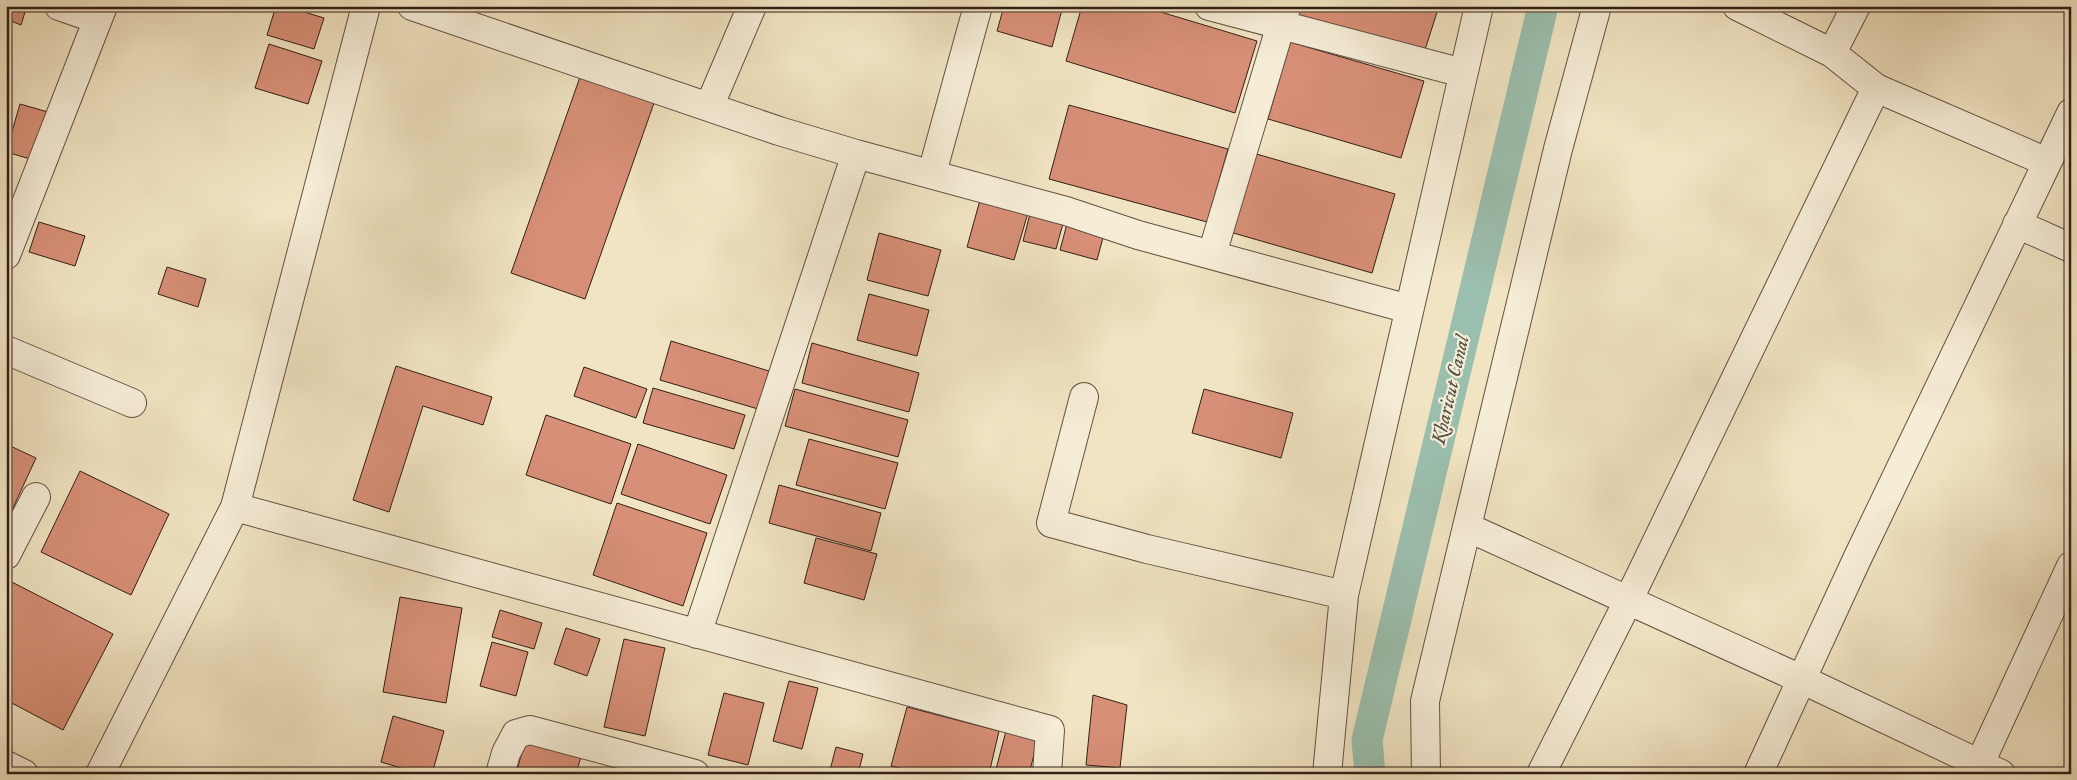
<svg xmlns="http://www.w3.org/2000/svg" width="2077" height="780" viewBox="0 0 2077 780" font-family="'IM FELL English',serif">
	<rect width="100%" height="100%" fill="#f1e4c2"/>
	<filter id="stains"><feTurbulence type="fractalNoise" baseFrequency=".004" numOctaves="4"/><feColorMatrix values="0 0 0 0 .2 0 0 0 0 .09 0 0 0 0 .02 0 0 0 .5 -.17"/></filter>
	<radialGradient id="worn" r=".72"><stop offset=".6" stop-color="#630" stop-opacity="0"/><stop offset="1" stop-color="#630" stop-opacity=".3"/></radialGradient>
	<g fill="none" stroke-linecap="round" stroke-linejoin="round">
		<!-- canal -->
		<path stroke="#9bbfae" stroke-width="31" d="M1370 774 1367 740 1543 6"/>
	</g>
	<!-- building -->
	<path fill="#d78f77" stroke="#331f16" d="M6 6H27L21 25 6 19Z
		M276 6H285L324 18 314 49 267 35Z
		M1004 6H1063L1052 47 997 31Z
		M1082 6H1141L1257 41 1235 113 1066 61Z
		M1292 6H1373L1394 12 1396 6H1439L1424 53 1290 14Z
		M1290 42 1424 81 1401 158 1268 119Z
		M269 44 322 61 308 104 255 88Z
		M580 77 654 103 585 299 511 273Z
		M20 104 48 112 34 160 6 152Z
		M1069 105 1228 149 1207 222 1049 179Z
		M1253 153 1395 194 1372 273 1230 232Z
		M980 200 1028 213 1014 260 967 247Z
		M1031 210 1064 220 1056 249 1023 241Z
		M1068 220 1105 230 1097 260 1060 250Z
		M39 222 85 236 75 266 29 252Z
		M879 233 941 250 928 296 867 280Z
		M167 267 206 279 198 307 158 294Z
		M869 294 929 310 917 356 857 340Z
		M671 341 769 371 758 409 660 380Z
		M812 343 919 373 909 412 802 383Z
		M396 366 492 397 483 425 423 406 389 512 353 500Z
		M584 367 647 389 636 418 574 396Z
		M653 388 745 415 734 449 643 423Z
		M795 389 908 420 898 457 785 426Z
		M1204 389 1293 413 1281 458 1192 433Z
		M546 415 631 444 611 504 526 475Z
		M809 439 898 463 885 509 796 485Z
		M6 444 36 458 6 523Z
		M638 444 727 475 710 524 621 494Z
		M80 471 169 514 131 595 41 552Z
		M779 485 881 513 871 551 769 523Z
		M617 503 707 533 683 606 593 575Z
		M816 538 877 554 864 600 804 583Z
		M6 579 113 634 63 730 6 700Z
		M400 597 462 608 446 703 383 692Z
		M500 610 542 623 534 649 492 637Z
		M566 628 600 639 587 676 554 664Z
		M624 639 665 648 645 736 604 727Z
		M492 642 528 652 516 696 480 686Z
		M789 681 818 688 802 749 773 741Z
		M724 693 764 703 748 765 708 755Z
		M1093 695 1127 705 1120 768 1086 765Z
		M907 707 999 731 989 774H922L891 766Z
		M393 716 444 731 432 774H421L381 762Z
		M1006 731 1038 739 1029 774 995 773Z
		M526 737 582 753 576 774H516Z
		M836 747 863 754 858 774H829Z"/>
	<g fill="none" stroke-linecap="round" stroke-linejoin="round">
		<!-- minor casing -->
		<g stroke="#625041" stroke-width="30">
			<path id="minor" d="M59 6 97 19
				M412 6 779 131 856 154 697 634
				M1209 6 1463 73
				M1737 6 1832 53
				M1856 6 1832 53 1876 88 2047 162
				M709 107 752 6
				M856 154 1066 211 1138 235 1409 309
				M932 173 978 6
				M2017 224 2071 248
				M1212 254 1286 8
				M6 255 103 6
				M6 350 132 403
				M1084 397 1051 523 1147 549 1344 595
				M235 507 1050 730 1047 774
				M1467 527 1801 679 2001 774
				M6 555 36 497
				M6 765 24 774
				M100 774 235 507 366 6
				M500 774 506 753 516 734 530 730 695 774
				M1327 774 1344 595 1479 6
				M1426 774 1425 701 1558 149 1597 6
				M1541 774 1628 601 1876 88
				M1758 774 1857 559 2071 113
				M1975 774 2071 566"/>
		</g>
		<!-- minor -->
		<use href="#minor" stroke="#f6edd7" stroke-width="28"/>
	</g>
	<g text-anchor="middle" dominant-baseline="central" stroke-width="4.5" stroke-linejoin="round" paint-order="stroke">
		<!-- water labels -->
		<g font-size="20" font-style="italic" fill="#524f44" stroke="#f6edd7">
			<text transform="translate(1451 390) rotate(-77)">Kharicut Canal</text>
		</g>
	</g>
	<!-- margin -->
	<rect width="2077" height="780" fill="none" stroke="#f1e4c2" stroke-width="25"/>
	<rect x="8" y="8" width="2062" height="765" fill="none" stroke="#331f16" stroke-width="2.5"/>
	<rect x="12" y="12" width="2052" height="755" fill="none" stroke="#331f16"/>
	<rect width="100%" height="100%" filter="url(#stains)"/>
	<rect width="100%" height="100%" fill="url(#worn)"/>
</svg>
